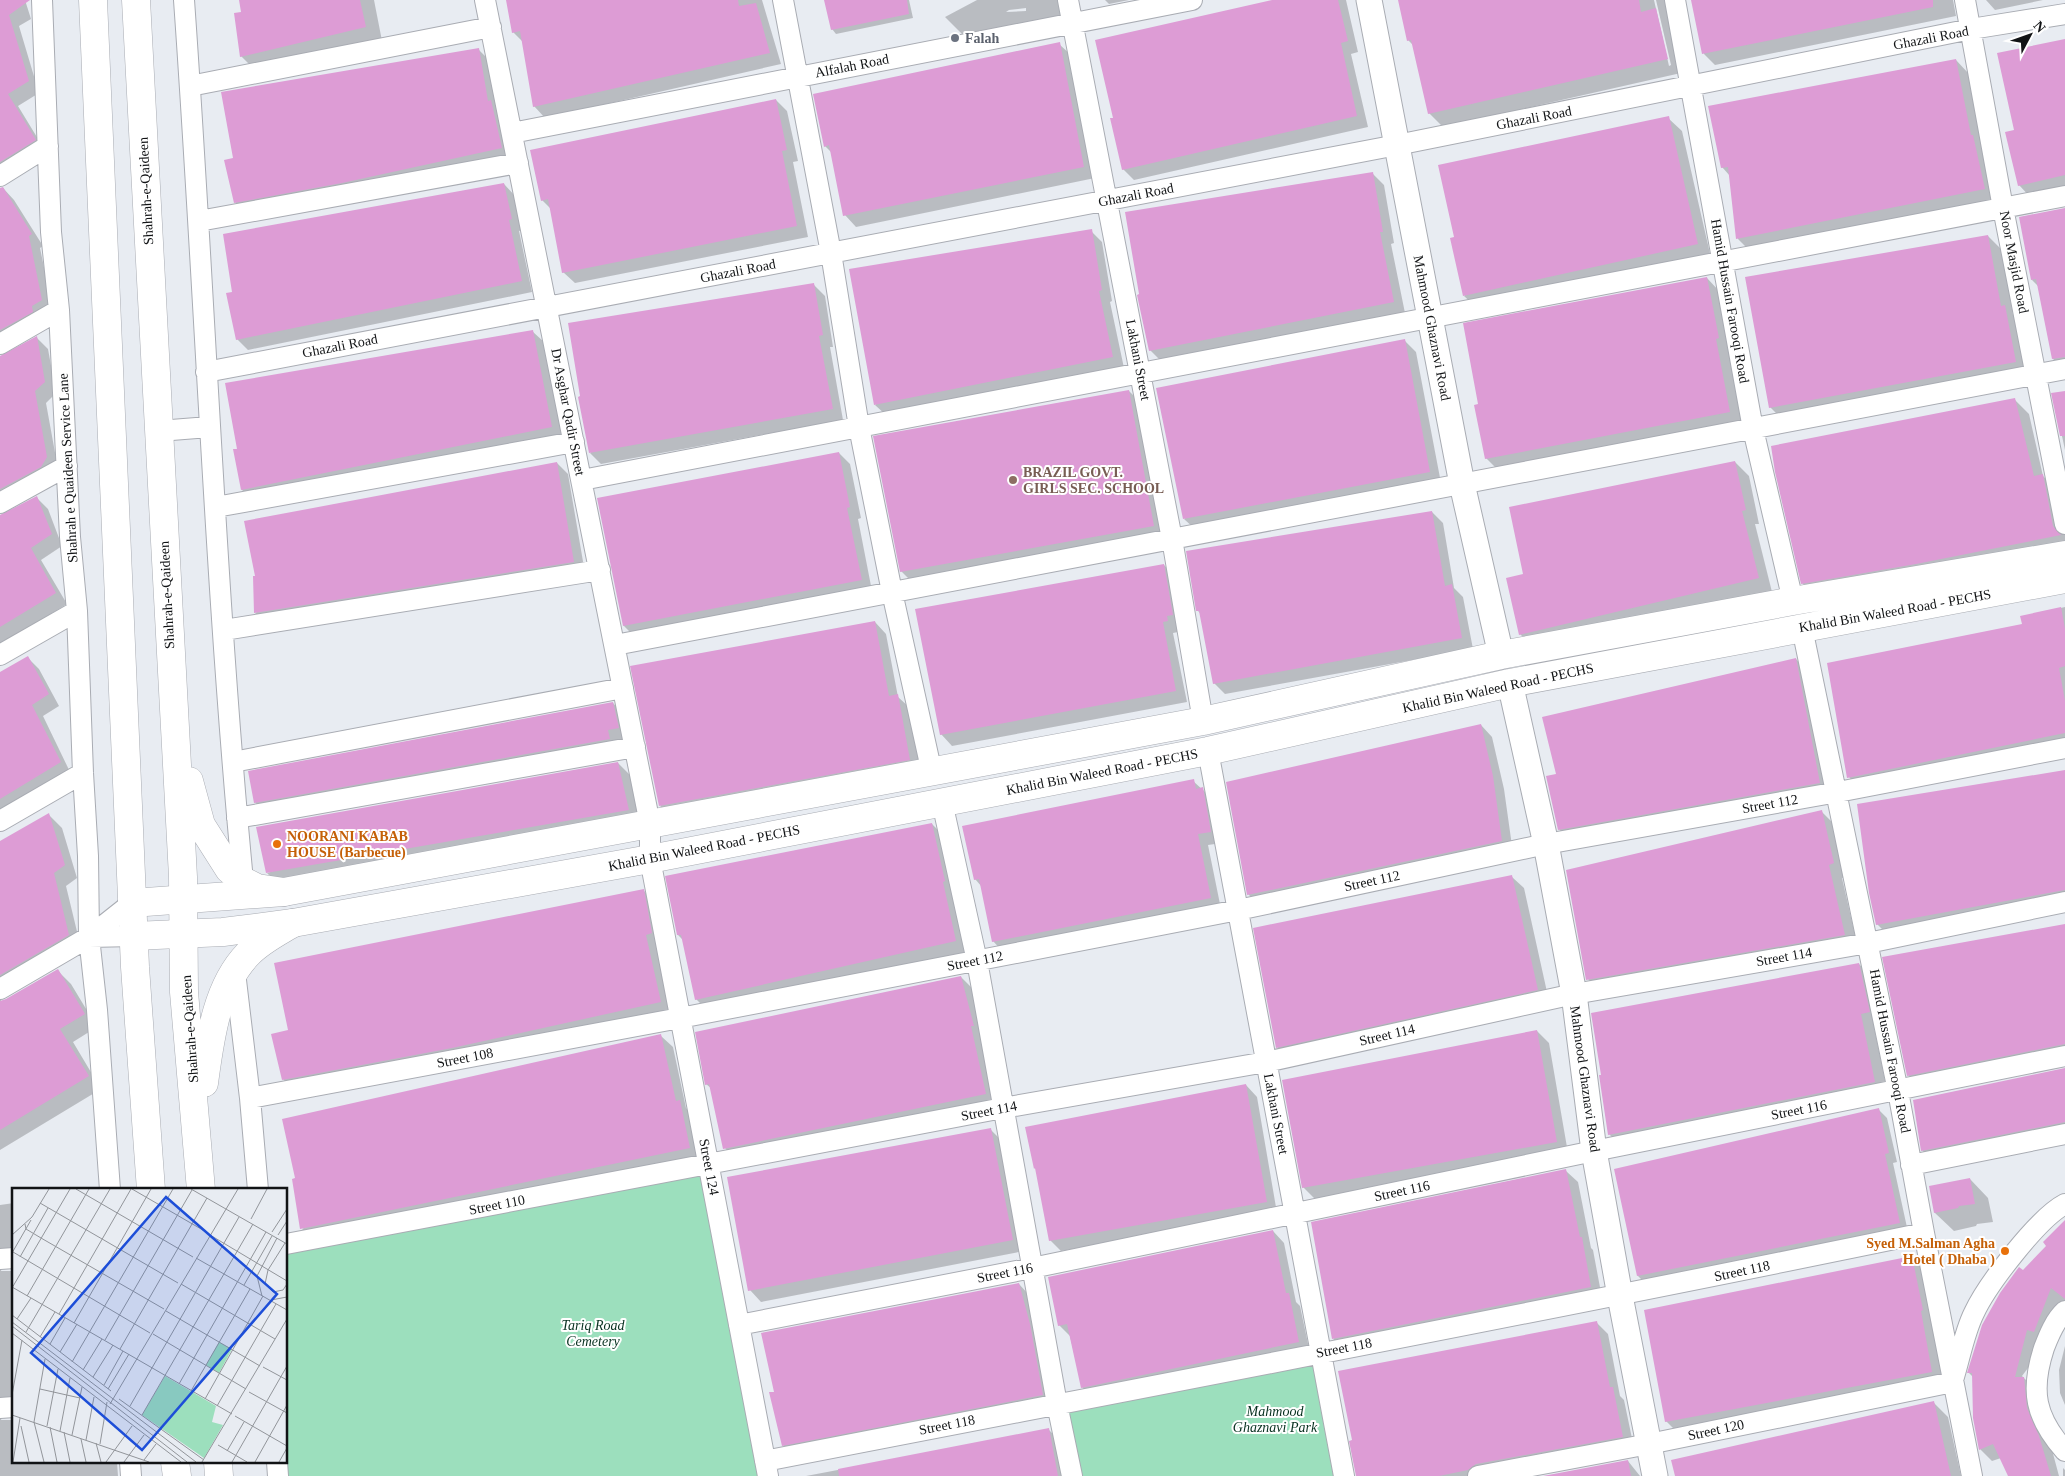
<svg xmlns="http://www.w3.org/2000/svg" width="2065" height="1476" viewBox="0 0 2065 1476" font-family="Georgia,serif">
	<rect width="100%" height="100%" fill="#e8ecf2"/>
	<!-- green -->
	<path fill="#9cdfbd" d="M709 1165 767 1476H278L286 1462V1244Z
		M1321 1352 1344 1476H1072L1057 1404Z"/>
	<!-- shadow -->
	<path fill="#0003" fill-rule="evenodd" d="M0 0H25L31 19 19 26 39 93 18 106 46 152 0 185Z
		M241 0H374L383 46 260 75 241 56Z
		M507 0H762L781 64 545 118 534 106 523 42 513 32Z
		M836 0H909L913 18 836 34 832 29Z
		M977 0H1066L1070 22 1039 28 962 34 945 17ZM1026 8V11L1006 12 1009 10Z
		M1105 0H1129L1109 4Z
		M1278 0H1346L1358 52 1351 54 1368 127 1134 180 1123 169Z
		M1399 0H1654L1669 66 1671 65 1656 0H1665L1681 73 1443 127 1429 113 1413 45 1408 40Z
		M1692 0H1953L1956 16 1715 65 1704 54Z
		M1986 0H2043L1995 10Z
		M2065 40V191L2032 199 2019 185 2015 131Z
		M1059 44 1071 55 1095 178 856 227 845 215 832 153 825 146Z
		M479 50 490 61 512 159 246 213 235 202 234 158Z
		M1956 60 1969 74 1998 203 1751 252 1738 239 1730 176 1722 167Z
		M776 100 787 111 798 161 793 162 808 237 575 283 563 272 551 209 542 200Z
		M1668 118 1682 131 1711 258 1478 309 1464 296Z
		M1373 174 1384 185 1394 243 1391 244 1405 313 1162 362 1150 350Z
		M504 184 515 196 523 230 519 231 532 292 248 350 237 339Z
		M0 188H3L14 200 43 246 40 248 53 311 0 353Z
		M2065 210V370L2053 359 2039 287 2032 280Z
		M1091 231 1102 242 1112 301 1110 302 1124 368 887 416 875 405Z
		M1988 236 2002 250 2013 315 2018 320 2029 375 1784 421 1770 407Z
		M1707 278 1720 292 1732 352 1729 353 1743 425 1500 472 1486 458Z
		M814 285 825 296 833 347H830L843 420 601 464 590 453Z
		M532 331 544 342 563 439 254 501 242 490 234 450Z
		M37 338 48 349 56 393 46 403 58 469 0 512V357Z
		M1405 341 1416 352 1441 483 1196 530 1184 519Z
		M1129 391 1147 409 1172 544 920 590 901 571Z
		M2065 392V450L2053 394Z
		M2015 400 2029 414 2043 476 2056 489 2065 528V550L1816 597 1802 583Z
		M839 453 850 464 861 518 858 519 872 591 635 637 624 626 598 499Z
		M1735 462 1749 476 1759 524H1755L1772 592 1534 648 1520 634 1524 575Z
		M557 463 568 474 585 573 267 624 255 613Z
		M37 498 48 509 62 546 41 560 67 604 0 645V516Z
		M1432 512 1443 523 1454 588 1463 597 1473 649 1225 694 1214 683 1201 614 1198 611Z
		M1164 565 1175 576 1178 632 1173 633 1187 702 952 746 941 734Z
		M2065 607V751L1864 793 1849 777 2023 625 2022 617Z
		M875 622 886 634 898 697 909 707 921 771 671 817 660 806Z
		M28 658 39 669 59 706 43 716 71 774 0 818V674Z
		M1796 659 1809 673 1833 797 1572 843 1559 829 1557 775Z
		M613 703 624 715 629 739 266 814 255 802Z
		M1481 725 1492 737 1504 789 1513 853 1260 906 1248 894Z
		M618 763 630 775 639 821 278 884 267 873Z
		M2065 771V906L1891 938 1877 924Z
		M1193 781 1214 800 1222 843 1208 845 1221 909 1004 953 993 941 982 887 975 879Z
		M1821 811 1835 825 1847 877 1842 878 1858 948 1601 993 1588 979Z
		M49 815 62 828 77 878 66 886 81 948 2 997 1 1001H6L58 971 71 984 97 1027 73 1042 101 1089 0 1150V843Z
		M932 824 944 836 967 953 708 1011 696 999 683 940 678 935Z
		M1512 877 1524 888 1549 1001 1289 1059 1277 1047Z
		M643 890 655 902 672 1013 294 1091 283 1079 289 1031Z
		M2065 925V1060L1922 1089 1908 1075Z
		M1859 964 1873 978 1882 1025 1874 1027 1888 1095 1623 1148 1609 1134Z
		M961 977 973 989 997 1106 736 1160 725 1148 712 1089 706 1084Z
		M1537 1031 1549 1043 1568 1153 1315 1199 1303 1187Z
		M661 1036 673 1047 686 1108 691 1113 701 1160 313 1240 302 1229Z
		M2065 1069V1138L1936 1164 1922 1150Z
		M1246 1085 1257 1097 1277 1213 1061 1251 1050 1240 1037 1170 1035 1168Z
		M1878 1109 1887 1118 1897 1162 1893 1163 1908 1232 1647 1285 1638 1276 1616 1170Z
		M990 1129 1002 1141 1024 1251 761 1302 750 1290Z
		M1566 1171 1578 1182 1591 1248 1593 1250 1602 1298 1345 1350 1333 1339Z
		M1970 1179 1988 1198 1993 1222 1977 1224 1976 1226 1954 1231 1935 1213 1931 1187Z
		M14 1203V1261L2 1267 1 1271H14V1409L2 1417 1 1420H14V1462H117L118 1476H0V1205Z
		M2065 1222V1300L2046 1344 2022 1376 2036 1390 2059 1476H2010L2001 1458 1992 1461 1980 1449 1973 1377 1969 1373 2023 1272 2048 1246Z
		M1273 1231 1284 1243 1296 1302 1300 1306 1310 1353 1093 1399 1082 1387 1070 1336 1059 1325Z
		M1911 1257 1925 1271 1945 1386 1680 1435 1666 1421Z
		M1019 1284 1030 1296 1054 1407 794 1457 783 1445 775 1392Z
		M1596 1322 1608 1334 1620 1396 1624 1400 1634 1448 1487 1476H1357Z
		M2065 1346V1405L2060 1393 2059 1370Z
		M1934 1403 1948 1417 1961 1476H1676Z
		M1049 1430 1060 1441 1068 1476H806Z
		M1628 1461 1640 1476H1549Z
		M2063 1468 2065 1470V1476H2063Z"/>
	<!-- building -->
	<path fill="#dd9cd5" d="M0 0H30L9 15 29 81 8 94 36 140 0 162Z
		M239 0H360L366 27 240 57 234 13 241 12Z
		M506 0H738L739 6 756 3 770 53 533 107 520 31 512 33Z
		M824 0H907L909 14 831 30Z
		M1272 0H1338L1348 41 1341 43 1357 116 1122 170 1110 118H1113L1095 40Z
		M1398 0H1639L1641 12 1656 8 1668 59 1428 114 1411 40 1407 41Z
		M1691 0H1933V7L1702 54Z
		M2065 39V175L2018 186 2005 132 2014 130 1997 53Z
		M1060 42 1084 167 843 216 829 145 824 147 813 94Z
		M479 48 488 101 491 100 502 148 342 183 234 203 224 160 233 158 221 92Z
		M1956 59 1971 135H1973L1985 189 1736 239 1728 167 1721 168 1708 106Z
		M776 99 787 150 782 151 797 226 562 273 548 199 541 201 530 150Z
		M1669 116 1698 244 1463 296 1450 238 1454 237 1438 165Z
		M1373 172 1383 232H1380L1394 302 1149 351 1137 295 1139 294 1125 212Z
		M504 183 512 219 509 220 522 281 236 340 226 293 232 292 223 234Z
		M3 187 32 234 29 236 42 300 32 306 33 312 0 330V188Z
		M2065 208V357L2052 359 2036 279 2031 280 2019 217Z
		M1092 229 1102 290 1099 291 1113 357 874 405 849 269Z
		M1988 235 2001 306 2005 305 2016 362 1769 408 1745 277Z
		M1707 277 1719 338 1716 339 1730 412 1485 459 1474 405 1478 404 1463 323Z
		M814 283 823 335 819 336 833 409 589 453 578 397 580 396 568 323Z
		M533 330 552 427 241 490 233 449H237L225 383Z
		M37 336 45 382 35 391 47 457 41 467 0 489V356Z
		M1405 339 1430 472 1183 519 1156 388Z
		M1129 390 1154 526 900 572 873 436Z
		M2065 391V436H2060L2051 393Z
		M2015 398 2034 476 2043 474 2053 526 2061 535 1916 564 1801 584 1775 472 1771 446Z
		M839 452 850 507 847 508 862 580 623 626 597 498Z
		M1735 461 1746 510 1742 511 1759 578 1519 635 1506 578 1523 574 1509 507Z
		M557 462 574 562 254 613 253 576H255L244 521Z
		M37 496 52 534 31 548 56 593 0 627V515Z
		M1432 511 1445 586 1452 584 1462 638 1213 684 1199 611H1196L1186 551Z
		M1164 564 1173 615 1167 616 1168 621 1163 622 1176 691 940 735 915 609Z
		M2061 607 2065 629V666L2059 668 2065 701V733L1847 778 1827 663 2022 624 2020 616Z
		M875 621 889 696 898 694 910 760 659 806 630 666Z
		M28 656 49 694 32 705 61 762 0 799V672Z
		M1796 658 1820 783 1558 830 1546 776 1556 774 1542 717Z
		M613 702 619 728 608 730 610 739 254 803 248 771Z
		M1481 724 1493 776 1502 841 1247 895 1226 782Z
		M618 762 629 810 266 873 256 827Z
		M2065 770V890L1876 925 1869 893 1857 804Z
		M1194 779 1196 789 1203 787 1211 832 1198 834 1211 898 992 942 979 879 974 880 962 826Z
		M1822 810 1834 863 1829 865 1845 935 1586 980 1566 870Z
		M49 813 65 865 54 873 69 935 0 975V841Z
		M932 823 945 881 943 882 956 941 695 1000 681 935H677L665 876Z
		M1512 875 1538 990 1276 1048 1253 928Z
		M644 889 652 933 646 935 661 1002 452 1048 282 1080 271 1034 288 1030 274 963Z
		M2065 924V1044L1907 1076 1882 957Z
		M1859 963 1870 1012 1861 1014 1875 1082 1608 1135 1599 1075H1601L1591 1013Z
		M58 969 85 1014 60 1029 89 1076 0 1130V1001L6 999Z
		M961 976 974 1026H971L986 1094 723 1149 709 1084 705 1085 695 1032Z
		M1537 1030 1557 1142 1302 1188 1282 1080Z
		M661 1034 676 1101 680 1100 690 1148 300 1229 292 1179 295 1178 282 1119Z
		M2065 1068V1122L1921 1151 1913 1100Z
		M1246 1084 1267 1202 1049 1241 1035 1168 1034 1169 1025 1127Z
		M1879 1108 1889 1153 1885 1154 1900 1223 1637 1276 1614 1169Z
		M991 1128 1013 1240 748 1291 727 1177Z
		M1566 1169 1580 1237H1582L1591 1287 1332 1339 1311 1222Z
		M1970 1178 1975 1204 1959 1206 1958 1208 1934 1213 1929 1186Z
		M2065 1220V1299L2051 1288 2034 1332 2027 1330 2015 1377H2024L2027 1408 2039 1436 2051 1476H2008L1993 1444 1979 1450 1973 1418 1972 1373H1967L1982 1325 2000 1293 2019 1267 2023 1270 2046 1246 2043 1242Z
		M1273 1230 1286 1293H1289L1299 1342 1081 1388 1067 1324 1058 1326 1048 1277Z
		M1912 1256 1923 1310 1921 1311 1932 1372 1665 1422 1644 1310Z
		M1019 1283 1030 1324 1043 1395 782 1446 769 1392H774L761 1333Z
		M1597 1321 1610 1387H1613L1623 1437 1476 1464 1468 1470 1439 1476H1356L1349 1441 1352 1440 1338 1371Z
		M1934 1401 1951 1476H1675L1671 1460Z
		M1049 1428 1058 1476H839L838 1469Z
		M1628 1460 1631 1476H1543Z"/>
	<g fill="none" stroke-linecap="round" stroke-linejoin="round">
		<!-- minor casing -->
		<g stroke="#a9acb3" stroke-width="22">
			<path id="minor" d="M42 0 51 232 59 310 70 537 77 611 83 773 88 856 89 937 97 1010 110 1190
				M184 0C205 294 215 588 243 881
				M485 0 650 824V859L768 1476
				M783 0 831 253 859 427 892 592 932 773
				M1068 0 1172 539 1203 721
				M1675 0 1753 429 1793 601
				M1965 0 2003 208 2065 524
				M190 86 491 27
				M512 133 1192 0
				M0 176 48 146
				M199 221 518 163
				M0 344 59 310
				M206 372 1397 145 1971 29 2065 14
				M159 431 209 427
				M582 480 2065 196
				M0 503 67 466
				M216 507 574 442
				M1802 628 1898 1091 1924 1233 1972 1476
				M224 630 600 570
				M615 645 2065 369
				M0 655 77 611
				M1208 751 1344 1476
				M233 762 623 688
				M942 802 977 961 1057 1404 1072 1476
				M237 818 635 747
				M0 821 83 773
				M89 937 134 936
				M235 972 250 1098 258 1190
				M0 989 89 937 132 903
				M250 1098 680 1018 1238 910 1546 844 1838 792 2065 748
				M1911 1165 2065 1134
				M286 1244 1003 1108 1266 1062 1574 994 1868 943 2065 902
				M0 1259 14 1258
				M2065 1311C2055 1320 2049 1335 2044 1348 2030 1391 2035 1417 2065 1451
				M739 1325 1032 1268 1594 1151 2065 1056
				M1953 1380C1960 1358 1964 1333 1974 1313 1987 1285 2038 1218 2065 1204
				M0 1408 14 1407
				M765 1461C1151 1386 1538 1313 1924 1233
				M130 1462 131 1476
				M277 1462 278 1476
				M1478 1476 1649 1444 1953 1382"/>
		</g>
		<!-- tertiary casing -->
		<g stroke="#a9acb3" stroke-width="27">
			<path id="tertiary" d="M1369 0 1462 484 1501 655
				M1510 683 1546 844 1574 994 1594 1151 1620 1296 1655 1476"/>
		</g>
		<!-- secondary casing -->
		<g stroke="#a9acb3" stroke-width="29">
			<path id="secondary" d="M132 903 284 892 1203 721 1501 655 1793 601 2065 555
				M134 936 223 932 293 923 650 859 1208 751 1510 683 2065 579"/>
		</g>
		<!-- primary casing -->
		<g stroke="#a9acb3" stroke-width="29">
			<path id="primary" d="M93 0 135 967 151 1190
				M136 0 183 877 184 992 201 1190
				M189 781 201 825 229 869 243 881 257 888 284 892
				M204 1083C210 1039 216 987 248 954 260 941 278 932 293 923
				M175 1462 177 1476
				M218 1462 219 1476"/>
		</g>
		<!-- minor -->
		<use href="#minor" stroke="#fff" stroke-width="20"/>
		<!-- tertiary -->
		<use href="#tertiary" stroke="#fff" stroke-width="25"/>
		<!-- secondary -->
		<use href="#secondary" stroke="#fff" stroke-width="28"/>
		<!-- primary -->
		<use href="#primary" stroke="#fff" stroke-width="28"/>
	</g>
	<!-- markers -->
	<circle fill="#6b7280" stroke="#fff" stroke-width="2" cx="955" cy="38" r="5"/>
	<circle fill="#8d6e63" stroke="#fff" stroke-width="2" cx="1013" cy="480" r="5"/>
	<g fill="#e8710a" stroke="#fff" stroke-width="2">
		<circle cx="277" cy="844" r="5"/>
		<circle cx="2005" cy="1251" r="5"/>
	</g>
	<g text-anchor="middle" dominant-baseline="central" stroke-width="4" stroke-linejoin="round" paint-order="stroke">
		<!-- worship labels -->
		<g font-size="14" font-weight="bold" fill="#5b616d" stroke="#fff" text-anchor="start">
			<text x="965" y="38">Falah</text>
		</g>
		<!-- street labels -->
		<g font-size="14" fill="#111315" stroke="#fff">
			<text transform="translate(1931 38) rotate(-11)">Ghazali Road</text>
			<text transform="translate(852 66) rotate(-11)">Alfalah Road</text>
			<text transform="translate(1534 118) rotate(-11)">Ghazali Road</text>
			<text transform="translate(146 191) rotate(-93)">Shahrah-e-Qaideen</text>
			<text transform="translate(1136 195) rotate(-11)">Ghazali Road</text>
			<text transform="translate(2014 262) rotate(79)">Noor Masjid Road</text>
			<text transform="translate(738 271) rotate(-11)">Ghazali Road</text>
			<text transform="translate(1730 301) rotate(80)">Hamid Hussain Farooqi Road</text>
			<text transform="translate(1432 328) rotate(79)">Mahmood Ghaznavi Road</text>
			<text transform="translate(340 346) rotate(-11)">Ghazali Road</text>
			<text transform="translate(1138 360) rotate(79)">Lakhani Street</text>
			<text transform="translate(568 412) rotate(79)">Dr Asghar Qadir Street</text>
			<text transform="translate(68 468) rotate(-93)">Shahrah e Quaideen Service Lane</text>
			<text transform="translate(167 595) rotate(-93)">Shahrah-e-Qaideen</text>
			<text transform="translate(1895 611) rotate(-10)">Khalid Bin Waleed Road - PECHS</text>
			<text transform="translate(1498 688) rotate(-12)">Khalid Bin Waleed Road - PECHS</text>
			<text transform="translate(1102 772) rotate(-11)">Khalid Bin Waleed Road - PECHS</text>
			<text transform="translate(1770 804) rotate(-10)">Street 112</text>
			<text transform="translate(704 848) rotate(-11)">Khalid Bin Waleed Road - PECHS</text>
			<text transform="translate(1372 881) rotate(-12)">Street 112</text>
			<text transform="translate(1784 957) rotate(-10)">Street 114</text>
			<text transform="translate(975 961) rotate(-11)">Street 112</text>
			<text transform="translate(190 1029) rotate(-94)">Shahrah-e-Qaideen</text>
			<text transform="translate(1387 1035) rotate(-13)">Street 114</text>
			<text transform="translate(1890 1051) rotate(79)">Hamid Hussain Farooqi Road</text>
			<text transform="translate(465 1058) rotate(-11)">Street 108</text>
			<text transform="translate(1585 1079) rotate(82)">Mahmood Ghaznavi Road</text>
			<text transform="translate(1799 1110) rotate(-11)">Street 116</text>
			<text transform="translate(989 1111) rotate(-11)">Street 114</text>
			<text transform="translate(1276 1114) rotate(79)">Lakhani Street</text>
			<text transform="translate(709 1167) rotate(79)">Street 124</text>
			<text transform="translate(1402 1191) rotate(-12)">Street 116</text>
			<text transform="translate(497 1205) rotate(-11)">Street 110</text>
			<text transform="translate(1742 1271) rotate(-12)">Street 118</text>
			<text transform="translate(1005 1273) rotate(-11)">Street 116</text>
			<text transform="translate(1344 1348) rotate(-11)">Street 118</text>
			<text transform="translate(947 1425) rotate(-11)">Street 118</text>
			<text transform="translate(1716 1430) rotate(-12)">Street 120</text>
		</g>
		<!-- education labels -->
		<g font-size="14" font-weight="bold" fill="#785e54" stroke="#fff" text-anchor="start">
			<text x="1023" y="472">BRAZIL GOVT.<tspan x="1023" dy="16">GIRLS SEC. SCHOOL</tspan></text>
		</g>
		<!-- food labels -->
		<g font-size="14" font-weight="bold" fill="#c56008" stroke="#fff" text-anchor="start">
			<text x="287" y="836">NOORANI KABAB<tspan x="287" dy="16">HOUSE (Barbecue)</tspan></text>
			<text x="1995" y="1243" text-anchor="end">Syed M.Salman Agha<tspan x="1995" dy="16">Hotel ( Dhaba )</tspan></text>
		</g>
		<!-- park labels -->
		<g font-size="14" font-style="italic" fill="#083120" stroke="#fff">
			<text x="593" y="1325">Tariq Road<tspan x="593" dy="16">Cemetery</tspan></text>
			<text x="1275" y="1411">Mahmood<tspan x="1275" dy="16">Ghaznavi Park</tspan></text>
		</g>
	</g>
	<!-- overview -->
	<g transform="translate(12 1188)">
		<rect width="275" height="275" fill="#e8ecf2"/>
		<path d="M207 154 220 161 207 185 194 177ZM153 188 204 218 200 234 211 237 192 270 130 227Z" fill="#9cdfbd"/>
		<path fill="none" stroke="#92959a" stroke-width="1" d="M64 1 181 69M120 1 196 45M179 1 275 56M28 15 166 95M239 31 255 1M13 36 14 41 29 50 152 121M260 44 275 21M0 47 20 29 37 1M198 47 275 93M266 47 275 33M273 55 256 82 253 96 261 104 271 102 275 96M1 64 138 145M0 65 19 32M8 69 36 20M184 70 275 122M169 96 263 151M232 97 260 48M0 99 220 226M0 100 58 1M15 108 77 1M250 108 245 88 265 50M259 112 275 109M154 123 248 178M47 126 119 1M0 127 99 203M5 131 19 110M0 134 184 274M62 135 139 1M0 138 175 274M14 144 98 1M0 145 169 274M141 146 234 201M28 149 43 124M93 152 180 2M38 156 53 130M108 161 195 10M48 164 65 136M60 174 161 1M251 179 275 192M71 182 90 151M81 189 101 157M167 196 254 44M92 197 111 163M28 201 68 210M96 201 117 166M179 203 238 101M237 204 275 225M0 207 10 152M107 211 192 272M193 211 251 108M98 216 226 1M118 218 227 29M205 218 264 116M0 227 137 274M130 227 241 36M223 228 275 258M9 238 17 274M35 238 46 181M38 239 45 274M48 243 58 190M52 244 58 274M60 247 70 199M69 251 74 274M74 252 82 209M84 255 89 274M88 256 95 214M206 257 235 274M215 263 232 234M132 272 144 256M1 274 8 230M32 274 22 234 33 171M94 274 120 238M112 274 132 247M190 274 275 131M220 274 275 178M243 274 275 217M267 274 275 260"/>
		<path fill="#1d4ed8" fill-opacity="0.15" stroke="#1d4ed8" stroke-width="2.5" d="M154 9 265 106 130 262 19 165Z"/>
		<rect width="275" height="275" fill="none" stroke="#111315" stroke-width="2.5"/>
	</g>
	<!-- north arrow -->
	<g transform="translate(2030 35) rotate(49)" stroke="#ffffff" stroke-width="4" paint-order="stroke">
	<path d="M0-4L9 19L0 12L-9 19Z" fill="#111315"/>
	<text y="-8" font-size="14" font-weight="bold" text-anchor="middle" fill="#111315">N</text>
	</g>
</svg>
